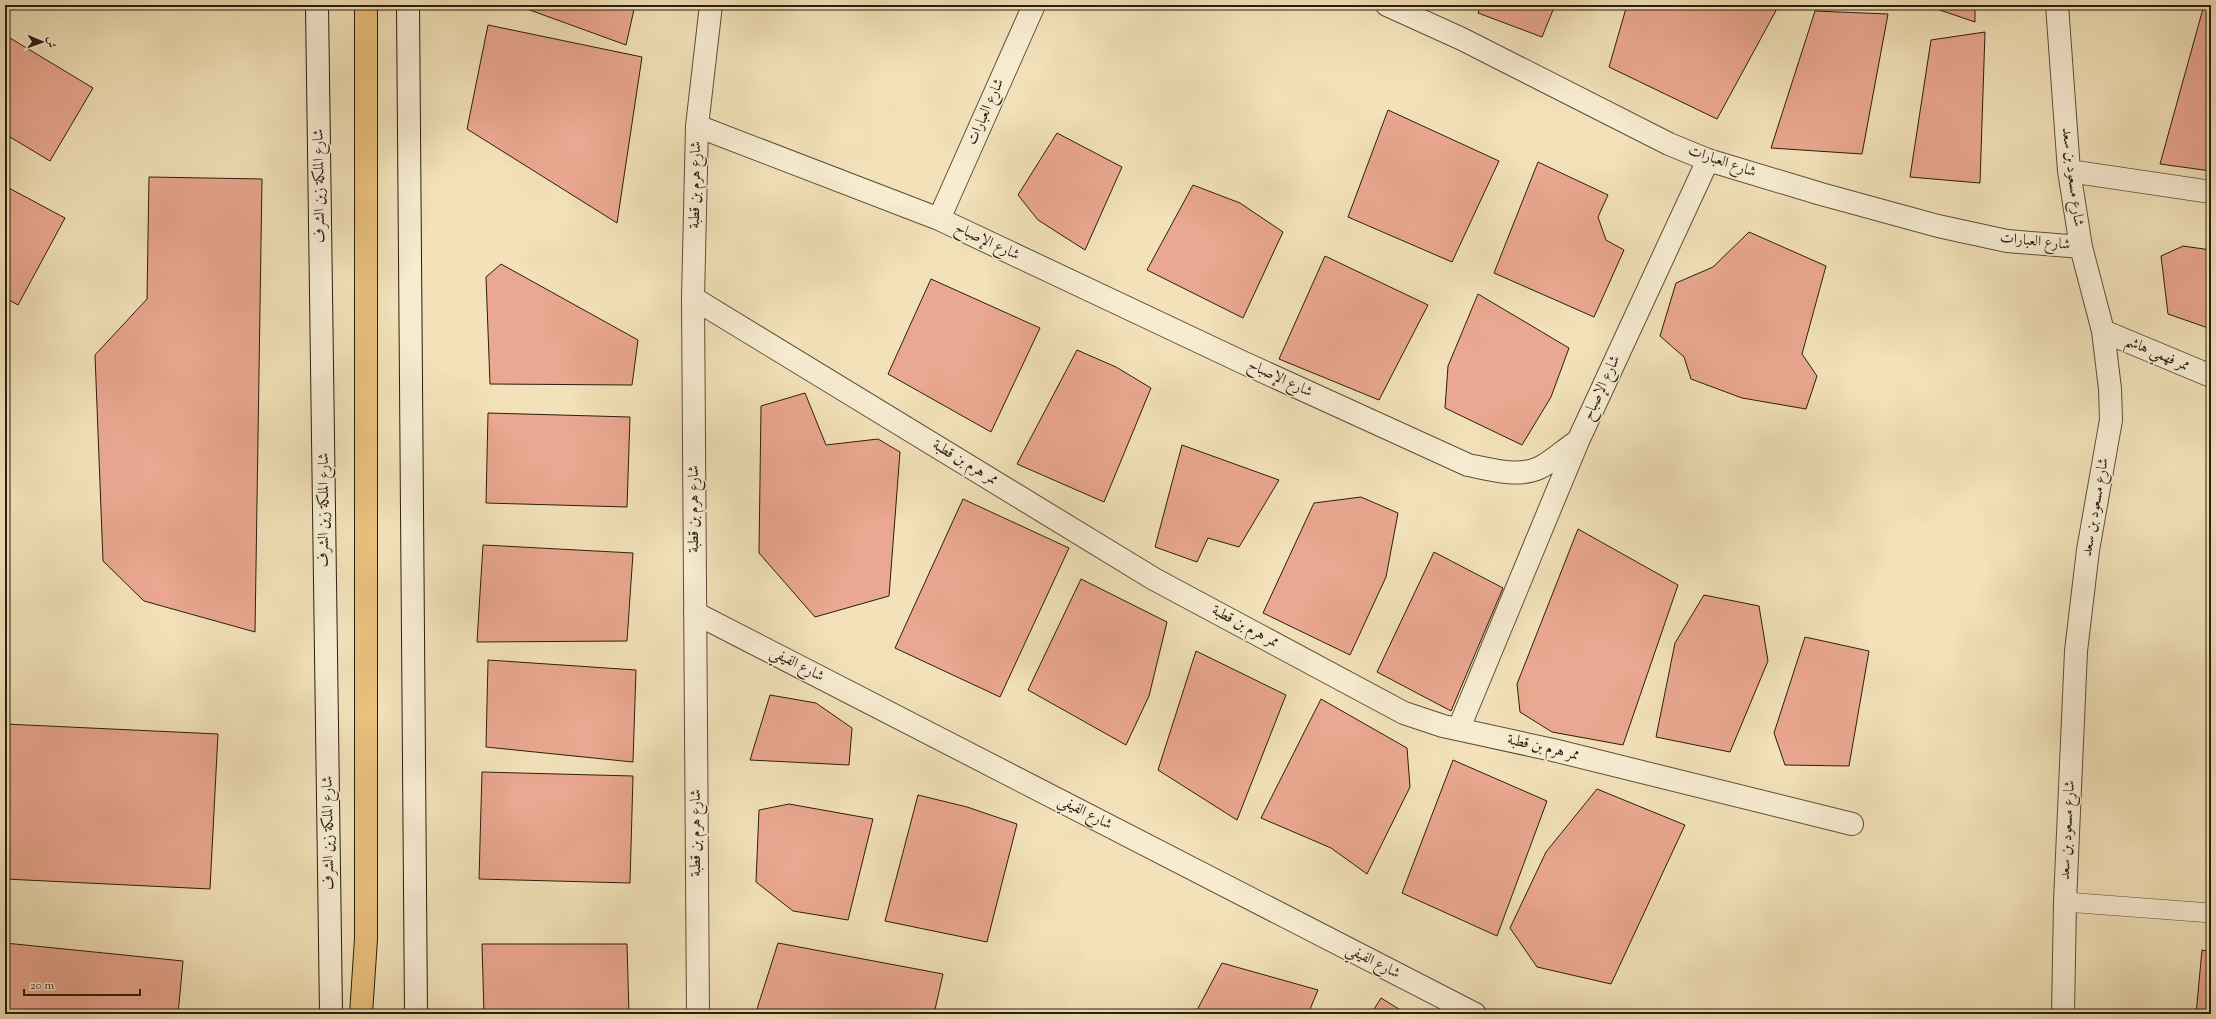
<svg xmlns="http://www.w3.org/2000/svg" width="2216" height="1019" viewBox="0 0 2216 1019" font-family="'Sorts Mill Goudy',Amiri,serif">
	<rect width="100%" height="100%" fill="#f2e1b9"/>
	<filter id="stains"><feTurbulence type="fractalNoise" baseFrequency=".005" numOctaves="4"/><feColorMatrix values="0 0 0 0 .2 0 0 0 0 .09 0 0 0 0 .02 0 0 0 .5 -.17"/></filter>
	<radialGradient id="worn" r=".72"><stop offset=".6" stop-color="#630" stop-opacity="0"/><stop offset="1" stop-color="#630" stop-opacity=".3"/></radialGradient>
	<!-- building -->
	<path fill="#eaa791" stroke="#2a1e0e" d="M516 5H635L626 45Z
		M1481 5H1555L1542 37 1478 13Z
		M1627 5H1779L1717 119 1609 67Z
		M1925 5H1975V22Z
		M2204 5H2211V171L2160 164Z
		M1815 11 1888 14 1862 154 1771 148Z
		M488 25 642 57 617 223 467 129Z
		M1985 32 1980 183 1910 177 1931 40Z
		M5 35 93 88 50 161 5 134Z
		M1388 110 1499 161 1452 262 1348 217Z
		M1057 133 1122 167 1085 250 1038 220 1018 195Z
		M1538 162 1608 195 1598 217 1606 240 1624 250 1594 317 1494 273Z
		M149 177 262 179 255 632 144 601 103 561 95 355 147 299Z
		M1193 185 1240 203 1283 232 1243 318 1147 270Z
		M5 186 65 218 18 305 5 298Z
		M1749 232 1826 266 1802 354 1817 376 1806 409 1742 398 1691 379 1684 357 1660 336 1676 283 1713 267Z
		M2183 246 2211 250V329L2168 314 2161 256Z
		M1325 256 1428 305 1379 400 1279 359Z
		M501 264 638 340 632 385 490 384 486 277Z
		M931 279 1040 328 991 432 888 374Z
		M1478 294 1569 348 1551 397 1522 445 1445 408 1448 366Z
		M1077 350 1116 367 1151 388 1104 502 1017 464Z
		M805 393 826 445 878 439 900 452 889 596 815 617 759 553 761 406Z
		M488 413 630 417 627 507 486 503Z
		M1182 445 1279 480 1239 547 1208 538 1197 562 1155 547Z
		M1361 497 1398 513 1386 577 1350 655 1263 613 1314 503Z
		M963 499 1069 548 1000 697 895 648Z
		M1578 529 1678 585 1623 745 1552 732 1520 712 1517 684Z
		M483 545 633 553 627 641 477 642Z
		M1434 552 1503 588 1451 711 1377 672Z
		M1081 579 1167 622 1149 696 1126 745 1028 690Z
		M1704 595 1759 606 1768 661 1730 752 1656 737 1675 643Z
		M1805 637 1869 651 1849 766 1785 765 1774 733Z
		M1196 651 1286 695 1237 820 1158 770Z
		M488 660 636 670 633 762 486 747Z
		M770 695 816 703 852 728 849 765 750 760Z
		M1321 699 1407 748 1410 787 1367 874 1331 848 1261 818Z
		M5 724 218 734 210 889 5 879Z
		M1453 760 1547 801 1497 936 1402 893Z
		M482 772 633 776 630 883 479 879Z
		M1597 789 1685 825 1611 984 1537 967 1510 928 1546 852Z
		M918 795 967 807 1017 824 987 942 885 921Z
		M789 804 873 819 848 920 793 911 756 882 759 810Z
		M5 943 183 961 178 1014H5Z
		M778 943 943 974 934 1014H779L757 1009Z
		M482 944H627L629 1014H484Z
		M2202 950 2211 952V1014H2196Z
		M1222 963 1318 990 1308 1014H1195Z
		M1381 998 1407 1014H1371Z"/>
	<g fill="none" stroke-linecap="round" stroke-linejoin="round">
		<!-- service casing -->
		<g stroke="#5c4f39" stroke-width="20">
			<path id="service" d="M2065 902 2211 913"/>
		</g>
		<!-- minor casing -->
		<g stroke="#5c4f39" stroke-width="24">
			<path id="minor" d="M1387 5 1462 39 1669 144 1708 160 1821 194 1938 226 2007 241 2081 247
				M2057 5 2069 171 2081 247 2103 331 2110 389 2111 420 2088 550 2076 651 2065 902 2063 1014
				M697 126 939 219 1242 362 1468 465C1489 469 1517 478 1539 468 1552 462 1565 449 1578 441L1708 160
				M2069 171 2211 192
				M939 219 1034 5
				M693 298 1154 579 1404 713 1443 726 1553 750 1852 824
				M2103 331 2211 376
				M695 613 1475 1014
				M1459 728 1578 441
				M698 1014 693 298 697 126 711 5"/>
		</g>
		<!-- secondary casing -->
		<g stroke="#2a1e0e" stroke-width="24">
			<path id="secondary" d="M317 5 331 1014
				M408 5 416 1014"/>
		</g>
		<!-- trunk casing -->
		<g stroke="#2a1e0e" stroke-width="24">
			<path id="trunk" d="M361 1014 366 939V5"/>
		</g>
		<!-- service -->
		<use href="#service" stroke="#f7ecd2" stroke-width="19"/>
		<!-- minor -->
		<use href="#minor" stroke="#f7ecd2" stroke-width="22"/>
		<!-- secondary -->
		<use href="#secondary" stroke="#f7ecd2" stroke-width="22"/>
		<!-- trunk -->
		<use href="#trunk" stroke="#e9c07c" stroke-width="22"/>
	</g>
	<g text-anchor="middle" dominant-baseline="central" stroke-width="3" stroke-linejoin="round" paint-order="stroke">
		<!-- street labels -->
		<g font-size="15" fill="#2a1e0e" stroke="#f7ecd2">
			<text transform="translate(986 112) rotate(-66)">شارع العبارات</text>
			<text transform="translate(1722 162) rotate(19)">شارع العبارات</text>
			<text transform="translate(2072 177) rotate(83)">شارع مسعود بن سعد</text>
			<text transform="translate(696 185) rotate(-89)">شارع هرم بن قطبة</text>
			<text transform="translate(320 186) rotate(-91)">شارع الملكة زين الشرف</text>
			<text transform="translate(987 242) rotate(25)">شارع الإصباح</text>
			<text transform="translate(2035 242) rotate(6)">شارع العبارات</text>
			<text transform="translate(2157 354) rotate(23)">ممر فهمي هاشم</text>
			<text transform="translate(1280 379) rotate(25)">شارع الإصباح</text>
			<text transform="translate(1602 388) rotate(-65)">شارع الإصباح</text>
			<text transform="translate(965 463) rotate(31)">ممر هرم بن قطبة</text>
			<text transform="translate(2096 507) rotate(-80)">شارع مسعود بن سعد</text>
			<text transform="translate(694 509) rotate(-90)">شارع هرم بن قطبة</text>
			<text transform="translate(324 510) rotate(-90)">شارع الملكة زين الشرف</text>
			<text transform="translate(1245 627) rotate(28)">ممر هرم بن قطبة</text>
			<text transform="translate(797 665) rotate(27)">شارع الفيفي</text>
			<text transform="translate(1543 748) rotate(13)">ممر هرم بن قطبة</text>
			<text transform="translate(1085 813) rotate(27)">شارع الفيفي</text>
			<text transform="translate(2068 830) rotate(-87)">شارع مسعود بن سعد</text>
			<text transform="translate(329 833) rotate(-91)">شارع الملكة زين الشرف</text>
			<text transform="translate(696 833) rotate(-90)">شارع هرم بن قطبة</text>
			<text transform="translate(1373 962) rotate(27)">شارع الفيفي</text>
		</g>
	</g>
	<!-- margin -->
	<rect width="2216" height="1019" fill="none" stroke="#f2e1b9" stroke-width="20"/>
	<rect x="6" y="6" width="2204" height="1007" fill="none" stroke="#2a1e0e" stroke-width="2"/>
	<rect x="10" y="10" width="2196" height="999" fill="none" stroke="#2a1e0e"/>
	<!-- north arrow -->
	<g transform="translate(42 42) rotate(92)" stroke="#f7ecd2" stroke-width="3" paint-order="stroke">
	<path d="M0-3L7 15L0 10L-7 15Z" fill="#2a1e0e"/>
	<text y="-6" font-size="11" font-weight="bold" text-anchor="middle" fill="#2a1e0e">ش</text>
	</g>
	<!-- scale -->
	<path d="M24 989v6h116v-6" fill="none" stroke="#2a1e0e" stroke-width="2"/>
	<text x="30" y="989" font-size="12" fill="#2a1e0e" stroke="#f7ecd2" stroke-width="3" paint-order="stroke">20 m</text>
	<rect width="100%" height="100%" filter="url(#stains)"/>
	<rect width="100%" height="100%" fill="url(#worn)"/>
</svg>
